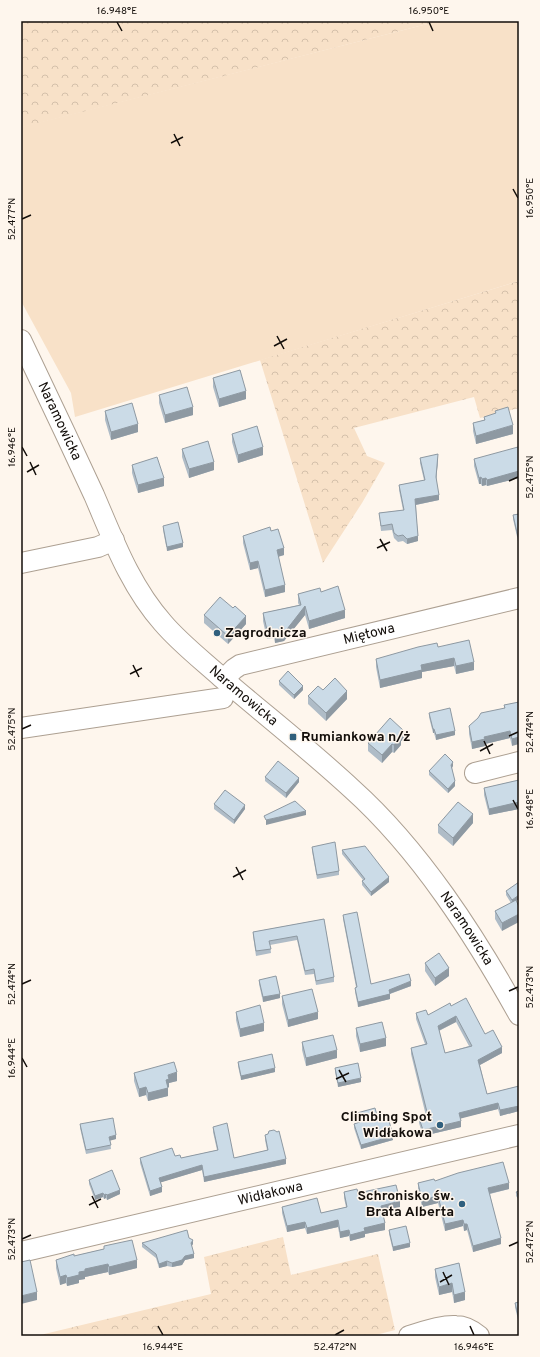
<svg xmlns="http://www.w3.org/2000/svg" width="540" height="1357" viewBox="0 0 540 1357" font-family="Overpass,sans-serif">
	<defs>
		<pattern id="forest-crowns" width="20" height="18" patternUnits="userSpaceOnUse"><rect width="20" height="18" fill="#f8e1c8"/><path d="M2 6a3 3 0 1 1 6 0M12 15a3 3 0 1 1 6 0" fill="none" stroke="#d4c0aa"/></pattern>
	</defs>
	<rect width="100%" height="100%" fill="#fef6ed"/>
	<!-- grass -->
	<path fill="#f8e1c8" d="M439 21H519V281L75 417 71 393 21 301V127Z"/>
	<!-- forest -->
	<path fill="url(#forest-crowns)" d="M21 21H439L23 127H21Z
		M519 281V408L480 418 474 397 354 428 367 456 385 463 362 503 323 563 260 360Z
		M283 1237 291 1275 378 1254 395 1330 372 1336H36L211 1294 204 1257Z"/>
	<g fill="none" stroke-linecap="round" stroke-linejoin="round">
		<!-- minor casing -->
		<g stroke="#ada092" stroke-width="22">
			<g id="minor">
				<path id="s1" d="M21 340C46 392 70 443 94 495 113 539 130 586 163 623 180 643 202 660 222 678 265 715 310 750 352 789 420 850 475 936 519 1015"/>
				<path d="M21 563 98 547 114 540"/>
				<path id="s2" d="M224 679 234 669 240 665 519 598"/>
				<path d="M21 728 223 698"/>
				<path d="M475 773 519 762"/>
				<path id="s3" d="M21 1252 519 1135"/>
				<path d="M409 1336C423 1332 442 1325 456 1326 465 1326 473 1331 479 1336"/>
			</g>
		</g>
		<!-- minor -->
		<use href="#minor" stroke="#fff" stroke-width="20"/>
	</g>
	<!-- wall -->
	<path fill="#afbcc7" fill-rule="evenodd" d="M213 378 246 399 219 407 213 387Z
		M159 395 193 415 165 423 159 403Z
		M105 411 138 432 111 440 105 420Z
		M495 411 513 434 476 444 473 431V423L484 420V417L495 414Z
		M232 434 263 455 238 463 232 442Z
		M182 449 214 470 189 478 182 457Z
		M519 451V478L487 486 486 485 482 486 481 484H479L474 466V459Z
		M420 458 438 459 436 479 439 500 416 505 418 541 407 544 403 541 398 542 394 538 392 530 381 531 379 513 403 510 399 490V485L424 480 420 463Z
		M132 465 164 486 138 493 132 473Z
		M519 514V541H518L513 519V515Z
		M163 526 183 547 167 551 163 530Z
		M271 531 284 555 278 557 285 592 265 597 258 568 250 570 243 543V536Z
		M321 592 345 618 309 629 305 615 284 641 275 643 274 638 267 639 263 621V613L299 605 298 603V594Z
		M233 608 246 624 228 644 204 623V615Z
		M438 647 474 670 456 674 454 666 422 672V678L380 688 376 667V659Z
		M279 681 303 690 294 699 279 685Z
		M323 690 347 699 326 721 308 704V696Z
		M519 702 512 746 510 738 485 744V746L472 749 469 734V726L504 708V705Z
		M429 713 455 735 436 740 434 733H433L429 717Z
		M404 739 401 741V745L394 753 392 752 382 763 368 751V743Z
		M453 766 452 768 455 786 448 793 429 775V771Z
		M265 777 299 782 286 798 265 781Z
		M519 780V809L489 815 484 795V788Z
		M214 804 245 809 234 824 214 809Z
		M473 823 453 846 438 833V825Z
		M312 847 339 871V875L317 879 312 851Z
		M342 850 389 882 371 896 362 885V881L363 880 342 854Z
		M506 891 516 901 502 931 495 919V911L511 903 506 895Z
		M343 915 371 984 411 986 390 994V999L358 1007 355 992V988L356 987 343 919Z
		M324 919 334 977V982L316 985 314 974 305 975 297 940 270 945 271 953 256 956 253 936V932Z
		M425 963 449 976 435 986 425 971Z
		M259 980 280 998 263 1002 259 984Z
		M282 996 318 1019 288 1027 282 1004Z
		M451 1006 485 1034 502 1053 480 1065 487 1094 519 1086V1111L500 1116 498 1109 460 1118 461 1127 423 1136 419 1123V1118L426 1116 411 1054V1048L425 1044 416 1019V1013L428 1015ZM456 1022 469 1046 445 1053 439 1031Z
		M236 1012 264 1031 240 1037 236 1020Z
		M356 1028 386 1046 360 1052 356 1036Z
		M302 1042 337 1058 306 1066 302 1050Z
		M238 1062 275 1072 241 1080 238 1066Z
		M335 1068 361 1082 338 1087 335 1072Z
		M134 1073 177 1081 169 1083V1087H168V1096L148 1101 146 1095 139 1097 134 1081Z
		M357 1113 393 1140 361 1149 354 1128V1124L359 1122 357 1117Z
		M80 1124 116 1139 110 1140 111 1149 86 1154 80 1128Z
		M213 1127 234 1158 267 1150 265 1140V1135L286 1164 204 1182 202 1170 161 1182 162 1192 150 1196 140 1163V1158L175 1156 181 1158 217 1150 213 1132Z
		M89 1180 120 1194 107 1200 106 1198 104 1199 103 1197 95 1200 89 1184Z
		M435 1181 509 1189 490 1194 501 1244 473 1252 467 1230 464 1231 463 1226 445 1231 438 1203 422 1207 418 1189V1183Z
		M519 1191V1200L516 1196V1192Z
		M344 1192 358 1193 400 1207 383 1212 385 1230 365 1234V1237L350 1241 349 1236 340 1238 338 1227 307 1234 305 1228 287 1232 282 1213V1207L321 1213 346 1207 344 1198Z
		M389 1230 410 1247 393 1251 389 1234Z
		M189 1238 193 1244 191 1246 194 1258 185 1260 182 1265 172 1267 167 1266 159 1268 156 1258 142 1247V1243Z
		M104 1246 137 1268 109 1275 108 1272 85 1277V1279L79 1280V1283L67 1286 66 1283 60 1285 56 1268V1260L104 1249Z
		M459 1263 465 1300 454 1303 452 1292 439 1295 435 1277V1269Z
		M519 1302V1324L515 1307V1303Z"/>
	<!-- shaded-wall -->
	<path fill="#8e99a2" d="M246 391V399L219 407V399Z
		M193 407V415L165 423V415Z
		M138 424V432L111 440V432Z
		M513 425V434L476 444V436Z
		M263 447V455L238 463V455Z
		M438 454V459L436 483V477Z
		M214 462V470L189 478V469Z
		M519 471V478L487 486V480Z
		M481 477V484H479V478Z
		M164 478V486L138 493V485Z
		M486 478V485L482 486V479Z
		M439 495V500L415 505V499Z
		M418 536V541L407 544V539Z
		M183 543V547L167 551V547Z
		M284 548V555L277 557V550Z
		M258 561V568L250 570V563Z
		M285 585V592L265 597V590Z
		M305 606V615L284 641 275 643V635Z
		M345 610V618L309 629V621Z
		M246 616V624L228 644V636Z
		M454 658V666L422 672V678L380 688V680L421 665Z
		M474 662V670L456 674V666Z
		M303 686V690L294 699V695Z
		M347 691V699L326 721V713Z
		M433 729H434V733H433Z
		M404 731V739L401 741V745L394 753V745L400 735Z
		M455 731V735L436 740V735Z
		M510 731V738L485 744V746L472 749V742L484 737Z
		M519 737V744L512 746V739Z
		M392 744V752L382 763V755Z
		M453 762V766L451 769V765Z
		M299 778V782L286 798V793Z
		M455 781V786L448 793V789Z
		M519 802V809L489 815V809Z
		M245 805V809L234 824V820Z
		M306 811V815L266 825V820Z
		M473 814V823L453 846V838Z
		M389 877V882L371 896V892Z
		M519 895V899L512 904V900Z
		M519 914V922L502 931V923Z
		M449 968V976L435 986V978Z
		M411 981V986L389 994H390V999L358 1007V1002Z
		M280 994V998L263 1002V997Z
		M318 1012V1019L288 1027V1020Z
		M456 1016V1022L438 1031V1026Z
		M264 1023V1031L240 1037V1029Z
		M386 1038V1046L360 1052V1044Z
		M502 1047V1053L478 1066V1060Z
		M337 1050V1058L306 1066V1058Z
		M275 1068V1072L241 1080V1076Z
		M177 1072V1081L169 1083V1087L166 1088V1080L168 1075Z
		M361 1078V1082L338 1087V1083Z
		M146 1087V1095L139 1097V1089Z
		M168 1088V1096L148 1101V1093Z
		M498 1103V1109L459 1119V1113Z
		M519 1106V1111L500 1116V1110Z
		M461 1121V1127L423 1136V1130Z
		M116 1135V1139L109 1141V1137Z
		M393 1136V1140L361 1149V1145Z
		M286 1159V1164L204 1182V1177Z
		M202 1165V1170L159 1183V1178Z
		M509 1183V1189L488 1194V1188Z
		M162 1187V1192L150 1196V1191Z
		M120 1190V1194L107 1200V1195Z
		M103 1193V1197L95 1200V1196Z
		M106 1194V1198L104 1199V1195Z
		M438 1196V1203L422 1207V1200Z
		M400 1201V1207L381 1212V1206Z
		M338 1220V1227L307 1234V1228Z
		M463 1220V1226L445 1231V1224Z
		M305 1222V1228L287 1232V1226Z
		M385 1223V1230L365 1234V1237L350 1241V1235L364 1228Z
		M464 1224H467V1230L464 1231Z
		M349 1230V1236L340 1238V1232Z
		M501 1238V1244L473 1252V1246Z
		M193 1240V1244L191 1247V1243Z
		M410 1243V1247L393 1251V1247Z
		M194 1254V1258L185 1260 182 1265 172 1267V1263L185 1256Z
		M137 1260V1268L109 1275V1267Z
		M167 1261V1266L159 1268V1264Z
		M108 1264V1272L85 1277V1279L79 1280V1283L67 1286V1278L85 1269Z
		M66 1275V1283L60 1285V1277Z
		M452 1283V1292L439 1295V1287Z
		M37 1292V1300L21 1304V1296Z
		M465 1292V1300L454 1303V1295Z"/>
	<!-- building -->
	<path fill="#cbdbe7" stroke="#8e99a2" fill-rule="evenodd" d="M240 370 246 391 219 399 213 378Z
		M187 387 193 407 165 415 159 395Z
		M132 403 138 424 111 432 105 411Z
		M508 407 513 425 476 436 473 423 485 420 484 417 496 413 495 411Z
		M257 426 263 447 238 455 232 434Z
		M208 441 214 462 189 469 182 449Z
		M518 447 519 451V471L487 480 486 478 482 479 481 477 479 478 474 459Z
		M438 454 436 477 439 495 415 499 418 536 407 539 403 535 398 536 394 533 392 524 381 526 379 513 404 510 399 485 425 480 420 458Z
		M157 457 164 478 138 485 132 465Z
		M519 514V536L518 537 513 515Z
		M178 522 183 543 167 547 163 526Z
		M270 527 271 531 278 529 284 548 277 550 285 585 265 590 258 561 250 563 243 536Z
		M338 586 345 610 309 621 305 606 284 633 275 635 274 630H267L263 613 301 605 298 594 320 588 321 592Z
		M220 597 233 608 235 606 246 616 228 636 204 615Z
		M469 640 474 662 456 666 454 658 421 665 422 670 380 680 376 659 418 647 437 643 438 647Z
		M288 671 303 686 294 695 279 681Z
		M335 678 347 691 326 713 308 696 318 686 323 690Z
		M519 702V737L512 739 510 731 484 737 485 739 472 742 469 726 478 718 481 713 505 708 504 705Z
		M450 708 455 731 436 735 434 729H433L429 713Z
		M390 718 404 731 400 735 401 737 394 745 392 744 382 755 368 743Z
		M445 754 453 762 451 765 455 781 448 789 429 771Z
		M278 761 299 778 286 793 265 777Z
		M519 780V802L489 809 484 788Z
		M225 790 245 805 234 820 214 804Z
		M295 801 306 811 266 820 264 816Z
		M458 802 473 814 453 838 438 825Z
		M335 842 339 871 317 875 312 847Z
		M365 846 389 877 371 892 362 881 365 879 342 850Z
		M519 882V895L512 900 506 891Z
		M516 900 519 907V914L502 923 495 911Z
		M357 912 371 984 409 974 411 981 389 990 390 994 358 1002 355 988 357 987 343 915Z
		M324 919 334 977 316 981 314 969 305 971 297 936 269 941 271 949 256 951 253 932Z
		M439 953 449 968 435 978 425 963Z
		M276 976 280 994 263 997 259 980Z
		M312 989 318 1012 288 1020 282 996Z
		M466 998 485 1034 493 1030 502 1047 478 1060 487 1094 519 1086V1106L500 1110 498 1103 459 1113 461 1121 423 1130 419 1118 428 1116 411 1048 427 1044 416 1013 426 1010 428 1015 450 1003 451 1006ZM456 1016 472 1046 445 1053 438 1026Z
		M260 1005 264 1023 240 1029 236 1012Z
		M382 1022 386 1038 360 1044 356 1028Z
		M333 1035 337 1050 306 1058 302 1042Z
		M272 1054 275 1068 241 1076 238 1062Z
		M174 1062 177 1072 168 1075 169 1079 166 1080 168 1088 148 1093 146 1087 139 1089 134 1073Z
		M358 1063 361 1078 338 1083 335 1068Z
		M375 1108 378 1119 388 1117 393 1136 361 1145 354 1124 360 1122 357 1113Z
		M113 1118 116 1135 109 1137 111 1145 86 1150 80 1124Z
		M227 1123 234 1158 268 1150 265 1135 268 1134 269 1131 274 1130 277 1132 279 1131 286 1159 204 1177 202 1165 159 1178 162 1187 150 1191 140 1158 172 1148 175 1156 180 1155 181 1158 218 1150 213 1127Z
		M503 1162 509 1183 488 1188 501 1238 473 1246 467 1224H464L463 1220 445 1224 438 1196 422 1200 418 1183 434 1179 435 1181 458 1173Z
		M112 1170 120 1190 107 1195 106 1194 104 1195 103 1193 95 1196 89 1180Z
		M396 1185 400 1201 381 1206 385 1223 364 1228 365 1231 350 1235 349 1230 340 1232 338 1220 307 1228 305 1222 287 1226 282 1207 317 1198 321 1213 347 1207 344 1192 357 1189 358 1193Z
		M519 1191V1196L516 1192Z
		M406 1226 410 1243 393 1247 389 1230Z
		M187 1230 189 1238 193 1240 191 1243 194 1254 185 1256 182 1260 172 1263 167 1261 159 1264 156 1254 142 1243Z
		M132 1240 137 1260 109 1267 108 1264 85 1269V1271L79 1272V1275L67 1278 66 1275 60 1277 56 1260 74 1254V1256L104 1249V1246Z
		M30 1260 37 1292 21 1296V1262Z
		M459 1263 465 1292 454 1295 452 1283 439 1287 435 1269Z
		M519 1302V1319L515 1303Z"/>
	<!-- ticks -->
	<path fill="none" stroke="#130e0a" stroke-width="1.5" d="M117 22 122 31M429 22 433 31M174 134 180 146M171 143 183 137M513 189 518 198M22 219 31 215M277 336 284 349M274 346 287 339M22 447 27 456M30 462 36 475M27 472 39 465M509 481 518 477M380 539 387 551M377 548 390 542M133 665 139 677M130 674 142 668M22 729 31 725M509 736 518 732M484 741 490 754M480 751 493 744M513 800 518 809M236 867 243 880M233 877 246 870M22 984 31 980M509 991 518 987M22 1058 27 1067M339 1070 346 1082M336 1079 349 1073M92 1196 98 1208M89 1205 101 1199M22 1239 31 1235M509 1246 518 1242M443 1272 449 1285M440 1282 452 1275M158 1326 163 1335M470 1326 474 1335M335 1335 344 1330"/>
	<!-- markers -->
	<g fill="#30607e" stroke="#fef6ed" stroke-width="1.5">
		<circle cx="217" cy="633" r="4"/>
		<rect x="289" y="733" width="8" height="8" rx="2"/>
		<circle cx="440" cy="1125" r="4"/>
		<circle cx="462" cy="1204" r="4"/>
	</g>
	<g text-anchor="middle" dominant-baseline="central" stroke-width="3" stroke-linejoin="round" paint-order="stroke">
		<!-- street labels -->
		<g font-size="14" fill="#130e0a" stroke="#fef6ed">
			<text stroke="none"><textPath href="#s1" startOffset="90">Naramowicka</textPath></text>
			<text stroke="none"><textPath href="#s2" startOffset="154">Miętowa</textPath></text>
			<text stroke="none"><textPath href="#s1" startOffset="426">Naramowicka</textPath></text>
			<text stroke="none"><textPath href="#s1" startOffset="750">Naramowicka</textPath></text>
			<text stroke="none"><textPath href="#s3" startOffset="256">Widłakowa</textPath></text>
		</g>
		<!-- poi labels -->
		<g font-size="14" font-weight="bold" fill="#130e0a" stroke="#fef6ed" text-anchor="start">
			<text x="225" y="633">Zagrodnicza</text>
			<text x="301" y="737">Rumiankowa n/ż</text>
			<text x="432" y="1117" text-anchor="end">Climbing Spot<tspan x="432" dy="16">Widłakowa</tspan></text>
			<text x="454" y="1196" text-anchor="end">Schronisko św.<tspan x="454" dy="16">Brata Alberta</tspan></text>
		</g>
	</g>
	<!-- border -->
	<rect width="540" height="1357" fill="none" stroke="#fef6ed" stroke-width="44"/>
	<rect x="22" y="22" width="496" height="1313" fill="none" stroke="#130e0a" stroke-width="1.5"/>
	<g font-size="10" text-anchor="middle" fill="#130e0a">
		<text x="117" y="14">16.948°E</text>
		<text x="429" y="14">16.950°E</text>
		<text transform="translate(529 198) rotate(-90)" y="4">16.950°E</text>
		<text transform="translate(11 219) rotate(-90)" y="4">52.477°N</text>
		<text transform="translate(11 447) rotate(-90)" y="4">16.946°E</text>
		<text transform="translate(529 477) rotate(-90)" y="4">52.475°N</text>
		<text transform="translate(11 729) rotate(-90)" y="4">52.475°N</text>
		<text transform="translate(529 732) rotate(-90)" y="4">52.474°N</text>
		<text transform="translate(529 809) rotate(-90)" y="4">16.948°E</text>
		<text transform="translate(11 984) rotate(-90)" y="4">52.474°N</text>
		<text transform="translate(529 987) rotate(-90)" y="4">52.473°N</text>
		<text transform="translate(11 1058) rotate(-90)" y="4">16.944°E</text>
		<text transform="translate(11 1239) rotate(-90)" y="4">52.473°N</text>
		<text transform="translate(529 1242) rotate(-90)" y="4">52.472°N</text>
		<text x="163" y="1350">16.944°E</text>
		<text x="335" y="1350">52.472°N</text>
		<text x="474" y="1350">16.946°E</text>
	</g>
</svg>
